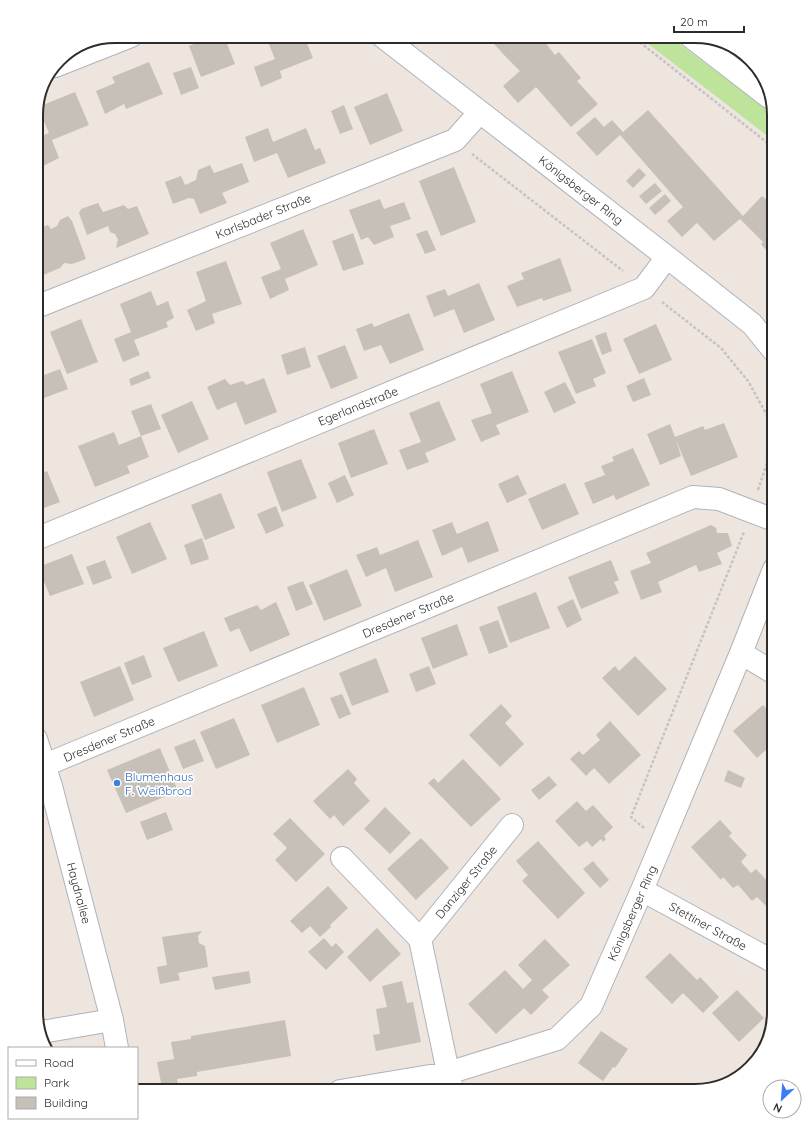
<svg xmlns="http://www.w3.org/2000/svg" width="810" height="1127" viewBox="0 0 810 1127" font-family="Quicksand,sans-serif">
	<rect width="100%" height="100%" fill="#ede5de"/>
	<!-- green -->
	<path fill="#bee49b" d="M638 36H669L764 107 774 115V141Z"/>
	<!-- building -->
	<path fill="#c6c0b9" d="M213 36H224L235 64 201 77 189 46Z
		M270 36H304L313 58 280 71 282 78 261 87 254 67 275 59 266 37Z
		M487 36H540L555 55 559 52 581 78 577 81 598 104 571 127 536 87 518 103 503 86 520 71 504 55Z
		M149 62 163 94 126 109 124 104 105 114 96 91 115 83 112 77Z
		M191 67 199 88 181 95 173 73Z
		M75 92 89 125 52 140 59 158 41 167 36 155V138L49 133 38 107Z
		M387 93 403 131 370 145 354 107Z
		M344 105 353 129 340 134 331 111Z
		M648 110 743 216 762 196 767 200 774 192V259L761 244 763 242 740 219 714 241 697 223 682 237 667 221 683 207 620 135 597 156 576 133 595 117 604 127 612 120 623 132Z
		M268 128 273 142 306 128 315 150 320 148 326 163 288 178 277 153 254 162 245 137Z
		M242 163 249 182 222 193 227 203 200 214 194 199 189 198 173 204 165 182 181 176 185 185 196 180 198 170 210 165 214 173Z
		M454 167 476 222 441 236 419 181Z
		M639 168 646 175 633 188 626 181Z
		M655 183 662 191 646 204 639 196Z
		M665 194 671 201 655 215 649 208Z
		M380 199 384 209 404 202 411 219 390 226 394 237 374 245 368 237 361 240 349 210Z
		M98 203 103 212 124 205 128 209 137 206 149 234 116 248 118 239 115 234 110 232 108 226 87 235 79 213 81 209Z
		M68 216 72 221 86 259 72 264 64 263 60 268 36 278V235L40 228 48 225 51 229 57 226 60 220Z
		M303 229 318 265 285 279 289 290 270 299 261 277 281 269 270 243Z
		M427 230 436 250 425 254 416 234Z
		M353 233 364 264 343 271 332 241Z
		M560 258 572 291 543 301 542 298 517 307 507 286 524 279 521 273Z
		M226 261 242 304 212 314 215 323 196 331 187 310 206 301 196 272Z
		M479 283 495 320 464 333 454 309 434 317 426 296 445 289 448 296Z
		M151 291 157 306 168 301 174 318 166 322 168 327 134 340 140 355 123 362 114 339 131 332 120 304Z
		M409 313 424 350 390 364 381 345 364 351 356 329 372 323 374 327Z
		M81 319 98 362 67 374 50 332Z
		M656 324 672 360 639 374 623 339Z
		M606 332 612 351 602 355 595 336Z
		M592 339 606 373 593 379 596 386 576 394 558 352Z
		M345 345 358 378 331 389 317 356Z
		M305 347 311 367 287 375 281 355Z
		M60 369 68 389 36 401V378Z
		M148 371 151 378 131 386 129 379Z
		M512 371 529 412 496 425 500 434 481 442 471 420 492 413 480 384Z
		M264 378 277 412 245 425 236 402 217 410 207 387 225 379 230 385 243 381 246 385Z
		M644 378 651 395 633 402 626 386Z
		M565 382 576 403 554 413 544 392Z
		M192 401 209 439 178 453 161 415Z
		M439 401 456 440 425 453 429 462 407 470 399 450 421 442 409 413Z
		M151 404 161 429 141 436 131 411Z
		M724 423 738 457 691 476 676 440 681 456 660 465 647 434 670 424 675 437 703 426 705 430Z
		M374 429 388 464 351 478 338 443Z
		M114 432 119 445 141 436 149 457 127 466 130 473 95 487 78 446Z
		M633 448 650 485 616 500 614 495 593 504 584 483 605 475 601 466 614 461 612 457Z
		M301 459 317 498 282 512 267 472Z
		M47 471 60 502 36 511V476Z
		M345 475 354 495 337 503 328 483Z
		M518 475 527 494 507 503 498 484Z
		M565 483 579 514 542 530 528 499Z
		M221 493 235 528 205 540 191 505Z
		M276 506 284 526 266 534 257 514Z
		M488 521 499 551 468 563 462 547 442 556 432 530 452 522 457 534Z
		M150 522 167 559 132 574 116 537Z
		M711 525 716 528 717 533H728L732 546 717 553 722 564 699 572 696 565 658 582 662 592 641 600 630 571 651 563 646 553Z
		M202 538 209 559 191 565 184 545Z
		M418 540 433 577 395 592 386 568 366 577 356 555 377 547 380 555Z
		M72 554 84 584 50 596 38 567Z
		M105 560 112 578 93 585 86 567Z
		M611 560 619 580 614 582 619 593 581 609 568 577Z
		M347 569 362 606 324 621 309 585Z
		M303 581 313 604 296 611 287 587Z
		M536 592 550 628 510 643 497 607Z
		M573 599 582 620 567 628 557 607Z
		M276 602 290 635 250 652 239 628 230 632 224 618 257 605 261 610Z
		M498 620 508 647 489 654 479 627Z
		M457 624 468 655 433 669 421 638Z
		M204 631 218 666 178 682 163 648Z
		M144 655 152 677 132 685 124 663Z
		M635 656 667 689 638 716 602 678 615 666 619 671Z
		M376 658 389 692 352 706 339 673Z
		M120 666 134 700 94 717 80 682Z
		M429 666 436 684 416 692 409 674Z
		M304 687 320 725 277 743 261 705Z
		M342 694 351 714 339 719 330 698Z
		M501 704 512 716 505 723 524 744 500 767 469 735Z
		M763 705 774 717V743L757 758 733 731Z
		M234 718 250 755 216 769 200 732Z
		M610 721 641 755 609 784 594 768 586 776 570 759 579 751 583 755 600 740 596 735Z
		M195 739 204 761 183 769 174 747Z
		M160 748 178 791 126 813 107 770Z
		M463 759 501 799 471 827 428 783 434 778 438 783Z
		M348 769 357 779 354 783 370 801 343 826 334 815 330 819 313 801Z
		M728 770 745 778 741 788 724 781Z
		M549 776 557 785 539 800 531 790Z
		M577 801 586 811 593 805 613 827 604 836 606 839 603 842 601 839 592 847 587 841 579 847 555 821Z
		M385 807 411 833 390 854 364 829Z
		M166 812 173 830 147 840 140 822Z
		M290 818 325 854 296 882 275 860 287 848 273 834Z
		M720 820 732 833 729 836 747 855 741 862 751 873 756 869 770 884 774 880V914L757 897 752 901 738 885 733 888 723 877 721 880 691 847Z
		M421 838 449 868 416 900 387 869Z
		M538 841 585 893 558 919 522 881 528 875 516 861Z
		M593 861 609 880 600 888 583 869Z
		M328 886 348 908 330 925 331 927 320 937 310 926 302 933 290 921Z
		M377 928 401 954 370 982 347 957Z
		M202 931 198 936 199 943 205 946 208 967 178 973 180 980 160 984 157 967 167 965 162 937Z
		M324 938 332 947 336 943 344 952 326 970 308 952Z
		M545 939 570 965 542 990 549 997 531 1015 524 1008 496 1034 468 1004 505 970 523 989 532 980 518 965Z
		M670 953 697 980 700 977 719 997 703 1013 683 993 672 1004 645 977Z
		M249 971 251 983 215 990 212 977Z
		M402 981 407 1003 413 1002 421 1042 376 1051 373 1035 380 1034 376 1009 387 1007 382 986Z
		M737 990 764 1018 739 1042 712 1013Z
		M285 1020 291 1056 197 1072V1076L177 1079 178 1085 162 1088 157 1062 174 1059 171 1042 191 1039V1036Z
		M601 1031 628 1049 615 1068 613 1067 603 1081 578 1063Z"/>
	<g fill="none" stroke-linecap="round" stroke-linejoin="round">
		<!-- street casing -->
		<g stroke="#aeb3bc" stroke-width="24">
			<path id="street" d="M382 36 667 257 752 324 774 351
				M55 66 131 36
				M36 307 455 140 480 112
				M36 539 644 288 667 257
				M741 653 774 673
				M36 739 51 786 112 1020 117 1048
				M45 765 693 497 719 499 774 520
				M342 858 420 939 452 1091
				M642 890 774 962
				M420 939 512 825
				M42 1032 112 1020
				M340 1091 448 1073 557 1039 591 1006 642 890 741 653 774 569"/>
		</g>
		<!-- secondary casing -->
		<g stroke="#aeb3bc" stroke-width="24">
			<path id="secondary" d="M690 36 769 97"/>
		</g>
		<!-- path -->
		<path stroke="#c4c4c4" stroke-width="2.5" stroke-dasharray="3 2" stroke-linecap="butt" d="M632 36 774 148
			M472 154 623 271
			M662 302 721 348 748 381 768 417 767 463 758 490
			M644 828 631 817 744 532"/>
		<!-- street -->
		<use href="#street" stroke="#fff" stroke-width="22"/>
		<!-- secondary -->
		<use href="#secondary" stroke="#fff" stroke-width="22"/>
	</g>
	<!-- markers -->
	<circle fill="#3f7fe0" stroke="#fff" stroke-width="1.5" cx="117" cy="783" r="4"/>
	<g text-anchor="middle" dominant-baseline="central" stroke-width="3.5" stroke-linejoin="round" paint-order="stroke">
		<!-- street labels -->
		<g font-size="12" fill="#2c2c2c" stroke="#fff">
			<text transform="translate(581 190) rotate(38)">Königsberger Ring</text>
			<text transform="translate(263 216) rotate(-22)">Karlsbader Straße</text>
			<text transform="translate(358 406) rotate(-22)">Egerlandstraße</text>
			<text transform="translate(408 615) rotate(-23)">Dresdener Straße</text>
			<text transform="translate(109 739) rotate(-23)">Dresdener Straße</text>
			<text transform="translate(466 882) rotate(-51)">Danziger Straße</text>
			<text transform="translate(79 893) rotate(75)">Haydnallee</text>
			<text transform="translate(632 913) rotate(-66)">Königsberger Ring</text>
			<text transform="translate(708 926) rotate(29)">Stettiner Straße</text>
		</g>
		<!-- shop labels -->
		<g font-size="12" fill="#366cbe" stroke="#fff" text-anchor="start">
			<text x="125" y="776">Blumenhaus<tspan x="125" dy="14">F. Weißbrod</tspan></text>
		</g>
	</g>
	<!-- crop -->
	<path d="M0 0H810V1127H0ZM115 43H695A72 72 0 0 1 767 115V1012A72 72 0 0 1 695 1084H115A72 72 0 0 1 43 1012V115A72 72 0 0 1 115 43Z" fill="#fff" fill-rule="evenodd"/>
	<path fill="none" stroke="#2c2c2c" stroke-width="2" d="M115 43H695A72 72 0 0 1 767 115V1012A72 72 0 0 1 695 1084H115A72 72 0 0 1 43 1012V115A72 72 0 0 1 115 43Z"/>
	<!-- legend -->
	<rect x="8" y="1047" width="130" height="72" fill="#ffffff" stroke="#ababab"/>
	<rect x="16" y="1060" width="20" height="6" fill="#ffffff" stroke="#ababab"/>
	<text x="44" y="1067" font-size="12" fill="#2c2c2c">Road</text>
	<rect x="16" y="1077" width="20" height="12" fill="#bee49b" stroke="#ababab"/>
	<text x="44" y="1087" font-size="12" fill="#2c2c2c">Park</text>
	<rect x="16" y="1097" width="20" height="12" fill="#c6c0b9" stroke="#ababab"/>
	<text x="44" y="1107" font-size="12" fill="#2c2c2c">Building</text>
	<!-- north arrow -->
	<g transform="translate(782 1099) rotate(206)"><circle r="19" fill="#ffffff" stroke="#ababab"/>
	<path d="M0-3L7 15L0 10L-7 15Z" fill="#3e7bfb"/>
	<text y="-6" font-size="11" font-weight="bold" text-anchor="middle" fill="#2c2c2c">N</text>
	</g>
	<!-- scale -->
	<path d="M674 26v6h70v-6" fill="none" stroke="#2c2c2c" stroke-width="2"/>
	<text x="680" y="26" font-size="12" fill="#2c2c2c" stroke="#ffffff" stroke-width="3" paint-order="stroke">20 m</text>
</svg>
